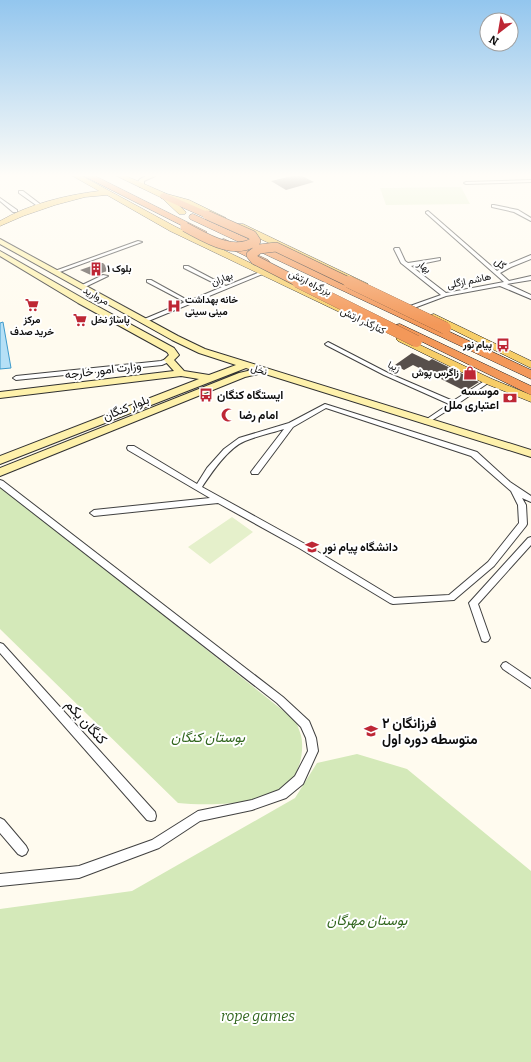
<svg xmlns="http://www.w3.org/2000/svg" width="531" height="1062" viewBox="0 0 531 1062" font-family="Bitter,Vazirmatn,serif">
	<rect width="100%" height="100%" fill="#fffbef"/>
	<!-- green -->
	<path fill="#d4e9b9" d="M0 485 296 721C298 728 302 735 302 742 303 756 299 771 290 782 269 806 207 806 178 803L0 629Z
		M357 754 407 769 531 871V1062H0V909L132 891 295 798 317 763Z"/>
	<!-- pitch -->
	<path fill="#e5f0cb" d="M461 187 470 204 386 205 380 188Z
		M232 517 253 532 210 564 188 547Z"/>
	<!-- water -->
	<path fill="#b5e0f6" stroke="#3c9acc" d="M3 322 11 368 0 369V323Z"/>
	<!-- building -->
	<path fill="#574f4b" d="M292 176H302L314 182 286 190 271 181Z
		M100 263H103L110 270 93 276 80 270Z
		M412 353 429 361 432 359 479 382 465 391 413 365 404 370 395 365Z"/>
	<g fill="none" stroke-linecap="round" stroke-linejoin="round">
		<!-- street casing -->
		<g stroke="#414141" stroke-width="2">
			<path id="street" d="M531 180V182L466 184 464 183 466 182Z
				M19 191H23L40 204 36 205 19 193Z
				M0 198 17 210V212H13L0 201Z
				M494 205 518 210 531 218V221L514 212 492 207V205Z
				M428 211 497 271 507 265 531 255V259L511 267 500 273 509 281 531 276V280L507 284 531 295V299L500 286 446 296 414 308H410V306L441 295 401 263 394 249 395 248H399L405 261 408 263 440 258V260L411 266 446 293 504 282 426 213V212Z
				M138 241 142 242 57 273 52 272Z
				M184 266H188L226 286 260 272 265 273 146 322H142V320L185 302 147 282V280H151L189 301 222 287 184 268Z
				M103 275 108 276 83 288 78 287Z
				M328 342 388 373 453 401 486 380H490L491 381 456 405 426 424 424 423 423 422 424 421 449 404 384 375 326 345 325 344Z
				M169 358 172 360 171 361 162 365 16 380 13 378 16 376 161 361Z
				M325 404 477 452 510 482 531 496V502L522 498 526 505 527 524 526 526 494 566 454 600 393 604 390 603 299 548 218 503 94 516 90 513 94 510 210 498 128 450 127 448 128 446H134L197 484 207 468 224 449 239 438 289 423ZM326 408 471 456 511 491 518 505 519 523 488 562 449 595 394 598 305 544 202 487C212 472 228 448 245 441 257 436 271 433 284 429L251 472 252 474H258L293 427Z
				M0 480 3 481 283 697 309 721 316 738 318 751 303 784 286 798 252 810 200 821 159 848 79 878 0 886V874L79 866 152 840 198 811 252 800 279 790 295 776 308 751 306 738 301 727 277 703 0 487Z
				M531 537V545L478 604 490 638 488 641 485 642 482 641 469 603 528 538Z
				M0 643 3 644 155 812 156 816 155 820 151 821 147 820 0 653Z
				M506 662 531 679V688L503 669 501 666 503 663Z
				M0 818 4 820 26 846 28 850 26 854 22 856 18 854 0 833Z"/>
		</g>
		<!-- secondary casing -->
		<g stroke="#303030" stroke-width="2">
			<path id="secondary" d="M146 176H155L144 181V187H140L137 183 140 179Z
				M0 239 178 336 205 349 531 450V457L262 373 245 377 0 476V468L239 373 252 370 246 368 0 464V456L199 379 181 376 0 398V392L174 371 164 360 169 355 167 352 78 303 0 256V251L84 299 174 348 179 355 174 360 184 371 209 375 236 365 199 353 172 340 0 244Z"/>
		</g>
		<!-- primary casing -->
		<g stroke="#1f1f1f" stroke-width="1">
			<path id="primary" d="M73 176H82L176 227 362 317 360 319H354L170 231 107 195 85 197 55 205 23 216 0 226V221C29 204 66 195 99 191Z
				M117 176H126L167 194 189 200 226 218 222 220H219L183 204 174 201 186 212 185 214H179L162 198Z
				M237 224H243L368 284 364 287 361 286 237 228Z
				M434 314 531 361V368L431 319 429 317 431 315Z
				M401 336 492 379 531 395V402L484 383 398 341 396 339 398 337Z"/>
		</g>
		<!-- highway casing -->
		<g stroke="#1f1f1f" stroke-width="1">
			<path id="highway" d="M84 176H95L207 232 205 234H199Z
				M164 193 210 213 211 215 207 218 204 217 161 198 160 196 161 194Z
				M193 214 335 278 531 370V379L190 219 189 217 190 215Z
				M224 239 268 260 270 262 265 265 262 264 221 244 219 242 221 240Z
				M400 324 531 386V395L396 329 395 327 396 325Z"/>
		</g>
		<!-- street -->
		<use href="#street" fill="#fff" fill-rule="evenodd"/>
		<!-- secondary -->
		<use href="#secondary" fill="#fef1ab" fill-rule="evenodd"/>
		<!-- primary -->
		<use href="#primary" fill="#f7cd67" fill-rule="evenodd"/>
		<!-- highway -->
		<use href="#highway" fill="#f39859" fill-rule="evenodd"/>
		<!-- highway-bridge-far1 casing -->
		<g stroke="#1f1f1f" stroke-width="10" stroke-linecap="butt">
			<path id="highway-bridge-far1" d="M185 227C206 238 233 256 256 241L252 235 207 215
				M300 283 255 260 251 255 259 249 276 247 351 283"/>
		</g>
		<!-- highway-bridge casing -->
		<g stroke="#1f1f1f" stroke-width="12" stroke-linecap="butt">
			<path id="highway-bridge" d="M298 282 416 341
				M349 282 445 328"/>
		</g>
		<!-- highway-bridge-far1 -->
		<use href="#highway-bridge-far1" stroke="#f39859" stroke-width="9"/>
		<!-- highway-bridge -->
		<use href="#highway-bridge" stroke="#f39859" stroke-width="12"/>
	</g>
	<!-- sky -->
	<linearGradient id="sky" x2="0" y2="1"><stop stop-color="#93c6ee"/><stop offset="0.54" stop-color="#fffdf8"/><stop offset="1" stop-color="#fffdf8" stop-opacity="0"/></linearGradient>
	<rect width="531" height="325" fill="url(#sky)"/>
	<!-- icons -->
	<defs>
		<g id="building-bare" transform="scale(1.08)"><path d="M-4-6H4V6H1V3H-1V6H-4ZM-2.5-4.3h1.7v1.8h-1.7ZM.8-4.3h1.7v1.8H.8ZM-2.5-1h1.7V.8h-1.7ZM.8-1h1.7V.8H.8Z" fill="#be2735" stroke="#fff" stroke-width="2.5" paint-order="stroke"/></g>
		<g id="supermarket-bare" transform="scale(1.08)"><path d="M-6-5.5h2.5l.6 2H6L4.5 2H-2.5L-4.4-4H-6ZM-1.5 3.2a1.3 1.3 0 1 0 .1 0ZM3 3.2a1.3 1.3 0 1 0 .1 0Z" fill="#be2735" stroke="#fff" stroke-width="2.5" paint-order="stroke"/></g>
		<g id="hospital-bare" transform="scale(1.08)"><path d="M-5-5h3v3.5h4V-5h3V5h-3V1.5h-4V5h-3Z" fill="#be2735" stroke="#fff" stroke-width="2.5" paint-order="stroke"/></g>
		<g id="bus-bare" transform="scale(1.08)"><path d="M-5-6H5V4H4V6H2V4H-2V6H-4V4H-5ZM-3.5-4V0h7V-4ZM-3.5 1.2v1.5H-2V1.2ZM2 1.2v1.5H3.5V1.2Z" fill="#be2735" stroke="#fff" stroke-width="2.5" paint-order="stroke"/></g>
		<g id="shop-bare" transform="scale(1.08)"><path d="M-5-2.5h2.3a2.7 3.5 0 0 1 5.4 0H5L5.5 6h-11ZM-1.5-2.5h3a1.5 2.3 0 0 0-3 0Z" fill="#be2735" stroke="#fff" stroke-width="2.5" paint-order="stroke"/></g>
		<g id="bank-bare" transform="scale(1.08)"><path d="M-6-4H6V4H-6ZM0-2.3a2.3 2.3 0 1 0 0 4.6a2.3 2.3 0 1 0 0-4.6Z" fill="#be2735" stroke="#fff" stroke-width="2.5" paint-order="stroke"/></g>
		<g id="mosque-bare" transform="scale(1.08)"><path d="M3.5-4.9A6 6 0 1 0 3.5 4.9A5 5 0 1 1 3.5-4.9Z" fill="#be2735" stroke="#fff" stroke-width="2.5" paint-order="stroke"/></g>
		<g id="university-bare" transform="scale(1.08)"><path d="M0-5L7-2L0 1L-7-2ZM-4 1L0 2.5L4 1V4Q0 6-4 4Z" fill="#be2735" stroke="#fff" stroke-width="2.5" paint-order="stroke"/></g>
		<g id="school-bare" transform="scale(1.08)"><path d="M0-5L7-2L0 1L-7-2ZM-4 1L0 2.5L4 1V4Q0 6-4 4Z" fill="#be2735" stroke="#fff" stroke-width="2.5" paint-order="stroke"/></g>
	</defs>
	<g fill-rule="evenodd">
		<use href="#building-bare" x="96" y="269"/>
		<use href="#supermarket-bare" x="32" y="305"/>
		<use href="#hospital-bare" x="174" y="306"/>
		<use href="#supermarket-bare" x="80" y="320"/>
		<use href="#bus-bare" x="503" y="345"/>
		<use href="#shop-bare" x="470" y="373"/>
		<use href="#bus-bare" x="206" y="395"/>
		<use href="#bank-bare" x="510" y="398"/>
		<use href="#mosque-bare" x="228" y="415"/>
		<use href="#university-bare" x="312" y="547"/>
		<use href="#school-bare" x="371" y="731"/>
	</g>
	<g text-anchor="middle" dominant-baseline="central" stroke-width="4" stroke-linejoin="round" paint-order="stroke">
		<!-- far-street labels -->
		<g font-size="10" fill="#0e0e0e" stroke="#fff">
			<text transform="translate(500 264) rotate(41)">گل</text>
			<text transform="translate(424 267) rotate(39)">بهار</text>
			<text transform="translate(222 279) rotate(-22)">بهاران</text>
			<text transform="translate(469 281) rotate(-12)">هاشم ازگلی</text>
			<text transform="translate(310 283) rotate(26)">بزرگراه ارتش</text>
			<text transform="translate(96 296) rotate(29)">مروارید</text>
			<text transform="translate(363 321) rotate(26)">کنارگذر ارتش</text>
			<text transform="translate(394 367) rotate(25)">زیبا</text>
			<text transform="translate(259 370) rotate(17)">نخل</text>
		</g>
		<!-- far-poi labels -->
		<g font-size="10" font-weight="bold" fill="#0e0e0e" stroke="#fff" text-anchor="start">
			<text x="107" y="269">۱ بلوک</text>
			<text x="185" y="300">خانه بهداشت<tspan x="185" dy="12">مینی سیتی</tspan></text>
			<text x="32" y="320" text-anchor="middle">مرکز<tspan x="32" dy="12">خرید صدف</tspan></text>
			<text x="91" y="320">پاساژ نخل</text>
			<text x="492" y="345" text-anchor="end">پیام نور</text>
			<text x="459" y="373" text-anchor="end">زاگرس پوش</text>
		</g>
		<!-- street labels -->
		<g font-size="12" fill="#0e0e0e" stroke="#fff">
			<text transform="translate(103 370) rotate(-7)">وزارت امور خارجه</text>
			<text transform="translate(126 408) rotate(-22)">بلوار کنگان</text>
		</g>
		<!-- poi labels -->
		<g font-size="12" font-weight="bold" fill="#0e0e0e" stroke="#fff" text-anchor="start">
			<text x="499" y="391" text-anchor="end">موسسه<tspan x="499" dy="14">اعتباری ملل</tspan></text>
			<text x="217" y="395">ایستگاه کنگان</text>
			<text x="239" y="415">امام رضا</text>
			<text x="323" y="547">دانشگاه پیام نور</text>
		</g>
		<!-- near-street labels -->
		<g font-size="14" fill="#0e0e0e" stroke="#fff">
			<text transform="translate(86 722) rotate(48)">کنگان یکم</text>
		</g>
		<!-- near-poi labels -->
		<g font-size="14" font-weight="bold" fill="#0e0e0e" stroke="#fff" text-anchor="start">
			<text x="382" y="723">فرزانگان ۲<tspan x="382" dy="16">متوسطه دوره اول</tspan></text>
		</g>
		<!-- near-park labels -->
		<g font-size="14" font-style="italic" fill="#31661e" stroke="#fff">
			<text x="208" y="737">بوستان کنگان</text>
			<text x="367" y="920">بوستان مهرگان</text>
			<text x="258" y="1016">rope games</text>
		</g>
	</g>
	<!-- north arrow -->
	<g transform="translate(499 32) rotate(211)"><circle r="19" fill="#ffffff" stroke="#9f9f9f"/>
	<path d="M0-3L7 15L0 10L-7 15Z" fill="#be2735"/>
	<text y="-6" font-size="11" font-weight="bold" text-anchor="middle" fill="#0e0e0e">N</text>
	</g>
</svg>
